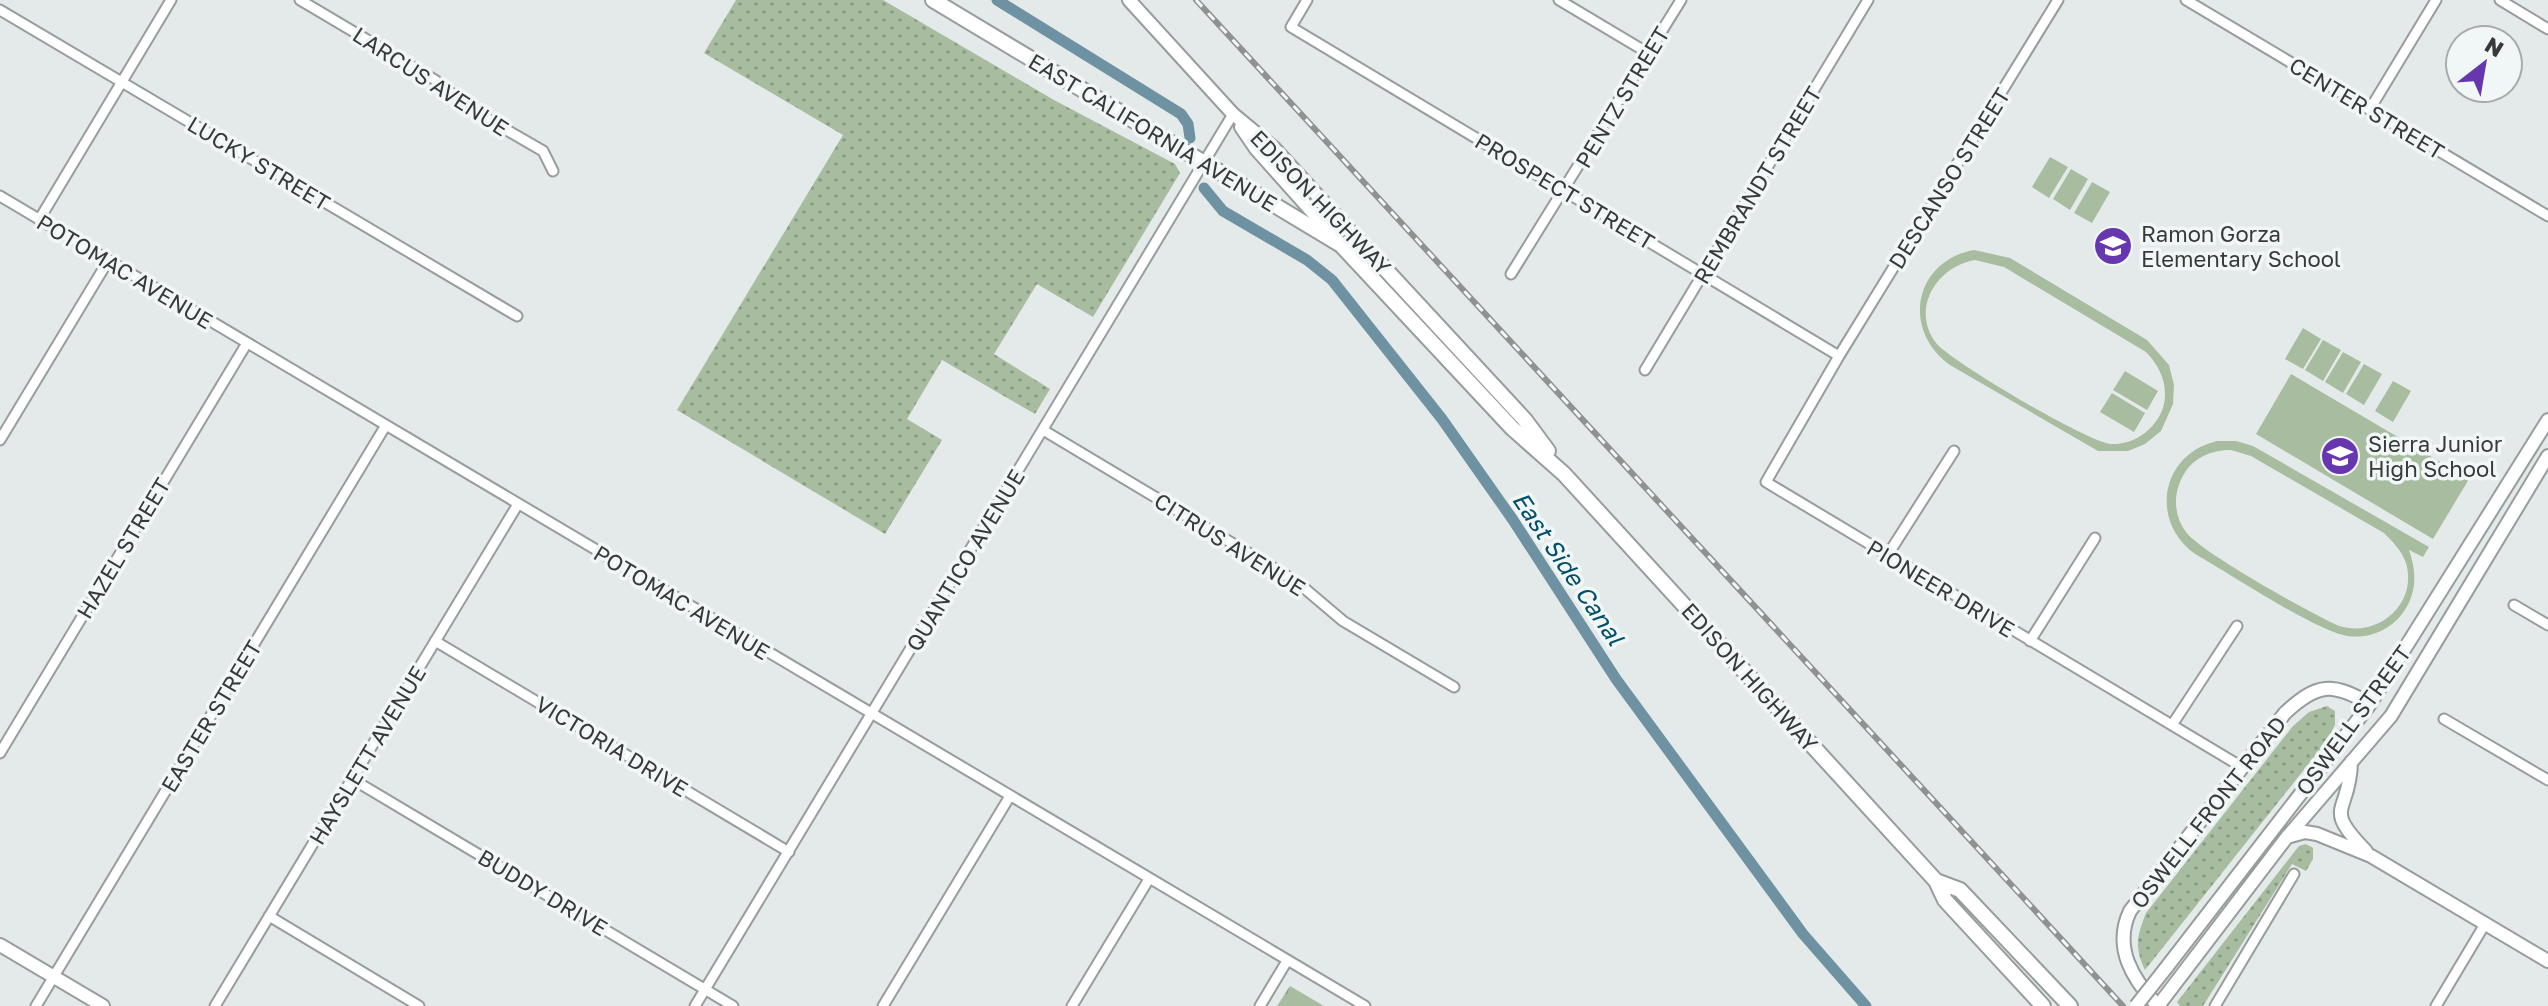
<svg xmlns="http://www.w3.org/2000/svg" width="2548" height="1006" viewBox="0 0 2548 1006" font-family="'Golos Text',sans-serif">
	<defs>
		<pattern id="grass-dots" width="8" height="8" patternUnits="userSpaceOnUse" patternTransform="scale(2)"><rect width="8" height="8" fill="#a8bca0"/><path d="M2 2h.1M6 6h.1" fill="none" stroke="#8a9a83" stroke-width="1.8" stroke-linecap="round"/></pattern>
		<pattern id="park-tufts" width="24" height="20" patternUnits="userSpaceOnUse" patternTransform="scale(2)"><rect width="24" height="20" fill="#a8bca0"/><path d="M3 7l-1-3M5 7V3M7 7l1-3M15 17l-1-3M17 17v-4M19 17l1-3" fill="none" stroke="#8a9a83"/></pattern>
	</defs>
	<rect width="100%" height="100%" fill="#e4eae9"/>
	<!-- grass -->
	<path fill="url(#grass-dots)" d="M736 0H883L1054 100 1175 164 1180 173 1093 317 1037 284 994 354 1050 389 1035 414 942 360 907 419 942 440 885 534 677 410 843 135 704 53Z
		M2327 706 2335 711V725L2326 742 2145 970C2134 947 2137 936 2146 913L2293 726 2309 712Z
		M2306 844 2313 848V859L2306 871 2292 864 2203 1006H2180L2177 1002 2299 846Z"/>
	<!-- park -->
	<path fill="url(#park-tufts)" d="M1290 986 1324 1006H1277Z"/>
	<!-- pitch -->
	<path fill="#a8bca0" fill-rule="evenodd" d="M2050 157 2068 167 2049 198 2032 187Z
		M2071 169 2088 179 2070 210 2053 199Z
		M2092 182 2110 192 2092 223 2074 213Z
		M1974 250 2010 258 2147 340 2169 365 2174 385 2173 404 2161 431 2145 444 2128 451H2098L1950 365C1901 330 1914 261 1974 250ZM1975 260 2004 267 2146 352C2161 367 2169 387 2163 408 2155 430 2134 445 2111 444 2089 443 1950 361 1936 343 1910 309 1937 266 1975 260Z
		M2303 328 2321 339 2303 369 2285 359Z
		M2323 340 2341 350 2323 381 2305 370Z
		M2343 352 2361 362 2343 393 2325 382Z
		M2364 364 2382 374 2364 405 2346 394Z
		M2125 371 2158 391 2147 410 2113 390Z
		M2291 374 2469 479 2433 539 2256 434Z
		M2393 381 2411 391 2393 422 2375 411Z
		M2112 393 2145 413 2134 432 2100 412Z
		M2217 441H2236L2253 446 2429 547 2423 557 2409 550C2417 573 2417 594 2402 614 2389 631 2368 639 2347 636 2314 630 2229 573 2195 554 2149 521 2161 454 2217 441ZM2231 450 2251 456 2384 533C2393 542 2402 551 2406 563 2418 604 2378 638 2339 626 2312 614 2200 552 2186 532 2173 515 2173 492 2184 474 2194 457 2212 450 2231 450Z"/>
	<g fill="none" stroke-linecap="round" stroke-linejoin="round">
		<!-- canal -->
		<path stroke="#6e92a2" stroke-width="11" d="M997 0 1181 114 1188 124 1190 138
			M1204 188 1223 211 1307 260 1332 280 1442 419 1513 520 1616 679 1803 934 1866 1006"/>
		<!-- street casing -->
		<g stroke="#979d9c" stroke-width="13">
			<path id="street" d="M300 0 435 80 472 110 543 151 553 171
				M1307 0 1291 27 1839 356
				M1559 0 1648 53
				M2058 0 1839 356 1766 482 2242 767
				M2186 0 2548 216
				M2500 0 2548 29
				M0 10 517 316
				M2370 109 2436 0
				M0 196 1365 1006
				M39 220 171 0
				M1511 274 1681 0
				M1645 370 1868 0
				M1043 430 1297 582 1343 621 1454 687
				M0 440 108 261
				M1887 556 1954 451
				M2514 605 2548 625
				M435 641 789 852
				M2030 641 2095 538
				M2444 719 2548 780
				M2172 725 2237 626
				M0 753 247 343
				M352 779 733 1006
				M269 916 419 1006
				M36 1006 386 425
				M215 1006 518 504
				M695 1006 1233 114
				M883 1006 1010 796
				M1072 1006 1149 879
				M1260 1006 1287 961
				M2215 1006 2294 874
				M2436 1006 2485 924"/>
		</g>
		<!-- secondary casing -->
		<g stroke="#979d9c" stroke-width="16">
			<path id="secondary" d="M1129 0 1233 114 1274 148 1375 258
				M1241 127 1256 149 1338 241
				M2370 704C2332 682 2317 683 2285 713L2130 911C2113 947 2132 979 2158 1006L2287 837 2391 716 2548 456
				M2351 762C2350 815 2321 805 2366 851
				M2287 837 2305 832 2317 834 2371 856 2548 961
				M0 945 103 1006
				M2166 968 2370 704 2548 420"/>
		</g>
		<!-- primary casing -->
		<g stroke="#979d9c" stroke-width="18">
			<path id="primary" d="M933 0 1341 245 1375 258 1525 420 1548 451
				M1341 245 1512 428 1564 474 1936 881 1945 900 2043 1006
				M1936 881 1960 890 2070 1006"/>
		</g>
		<!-- street -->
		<use href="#street" stroke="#fff" stroke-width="9"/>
		<!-- secondary -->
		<use href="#secondary" stroke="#fff" stroke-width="12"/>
		<!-- primary -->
		<use href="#primary" stroke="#fff" stroke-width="14"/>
		<!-- rail casing -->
		<g stroke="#8e9291" stroke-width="6">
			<path id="rail" d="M1196 0 2123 1006"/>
		</g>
		<!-- rail -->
		<use href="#rail" stroke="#f1f7f6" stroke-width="3" stroke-dasharray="9" stroke-linecap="butt"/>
		<!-- secondary-bridge casing -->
		<g stroke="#979d9c" stroke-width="16" stroke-linecap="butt">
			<path id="secondary-bridge" d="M2136 1006 2166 968"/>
		</g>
		<!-- secondary-bridge -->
		<use href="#secondary-bridge" stroke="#fff" stroke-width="12"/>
	</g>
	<!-- icons -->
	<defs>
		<g id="school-disc" transform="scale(2)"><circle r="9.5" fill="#6637af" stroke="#f1f7f6"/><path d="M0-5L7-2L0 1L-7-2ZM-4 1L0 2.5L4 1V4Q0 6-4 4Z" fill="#fff"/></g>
	</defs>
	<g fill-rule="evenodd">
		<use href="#school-disc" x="2113" y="246"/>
		<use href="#school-disc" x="2340" y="456"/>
	</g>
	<g text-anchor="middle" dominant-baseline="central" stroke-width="7" stroke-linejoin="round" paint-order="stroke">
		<!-- street labels -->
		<g font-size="22" fill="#383a3a" stroke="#f1f7f6">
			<text transform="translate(431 81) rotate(33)">LARCUS AVENUE</text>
			<text transform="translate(1622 97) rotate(-59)">PENTZ STREET</text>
			<text transform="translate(2367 108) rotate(31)">CENTER STREET</text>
			<text transform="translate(1153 132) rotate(31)">EAST CALIFORNIA AVENUE</text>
			<text transform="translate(259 163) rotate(31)">LUCKY STREET</text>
			<text transform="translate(1949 178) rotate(-58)">DESCANSO STREET</text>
			<text transform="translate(1757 185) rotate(-59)">REMBRANDT STREET</text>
			<text transform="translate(1565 191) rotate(31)">PROSPECT STREET</text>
			<text transform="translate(1321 202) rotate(46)">EDISON HIGHWAY</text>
			<text transform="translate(125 271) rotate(31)">POTOMAC AVENUE</text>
			<text transform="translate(1230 544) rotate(32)">CITRUS AVENUE</text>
			<text transform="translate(123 548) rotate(-59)">HAZEL STREET</text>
			<text transform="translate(965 560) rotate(-59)">QUANTICO AVENUE</text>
			<text transform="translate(1941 588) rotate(31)">PIONEER DRIVE</text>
			<text transform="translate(682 602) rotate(31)">POTOMAC AVENUE</text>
			<text transform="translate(1750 677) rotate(48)">EDISON HIGHWAY</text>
			<text transform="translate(211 716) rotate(-59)">EASTER STREET</text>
			<text transform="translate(2353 720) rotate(-54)">OSWELL STREET</text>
			<text transform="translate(612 746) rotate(31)">VICTORIA DRIVE</text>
			<text transform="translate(367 755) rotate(-59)">HAYSLETT AVENUE</text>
			<text transform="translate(2208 812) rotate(-52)">OSWELL FRONT ROAD</text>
			<text transform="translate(543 892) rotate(31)">BUDDY DRIVE</text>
		</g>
		<!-- poi labels -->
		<g font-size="22" fill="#383a3a" stroke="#f1f7f6" text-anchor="start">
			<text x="2141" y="233">Ramon Gorza<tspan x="2141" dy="25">Elementary School</tspan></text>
			<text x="2368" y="443">Sierra Junior<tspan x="2368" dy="25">High School</tspan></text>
		</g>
		<!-- water labels -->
		<g font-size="24" font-style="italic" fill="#004e67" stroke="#f1f7f6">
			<text transform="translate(1569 568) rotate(56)">East Side Canal</text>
		</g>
	</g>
	<!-- north arrow -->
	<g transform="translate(2484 64) rotate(31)"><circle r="38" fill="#f1f7f6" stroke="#a7abab" stroke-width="2"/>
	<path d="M0-6L14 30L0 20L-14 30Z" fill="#6637af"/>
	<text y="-12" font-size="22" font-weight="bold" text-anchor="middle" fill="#383a3a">N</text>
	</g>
</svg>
